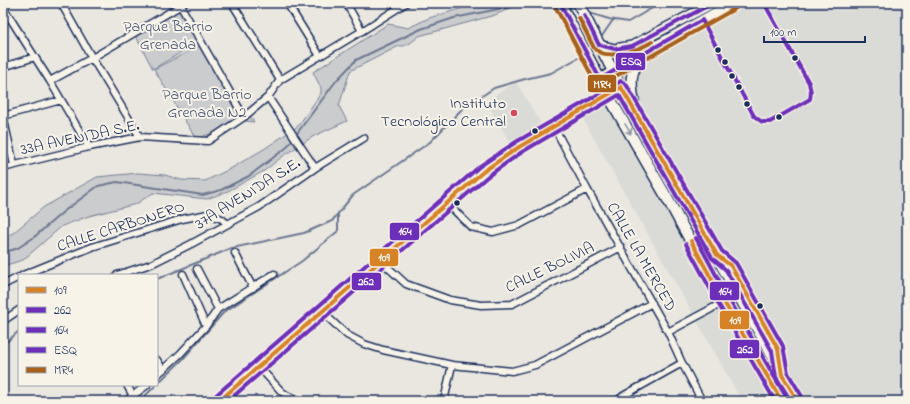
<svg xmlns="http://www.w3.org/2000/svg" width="910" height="404" viewBox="0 0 910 404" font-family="'Indie Flower',sans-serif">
	<rect width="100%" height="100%" fill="#eae7e0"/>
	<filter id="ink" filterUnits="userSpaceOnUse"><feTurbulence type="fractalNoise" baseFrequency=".025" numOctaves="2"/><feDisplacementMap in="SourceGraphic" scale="8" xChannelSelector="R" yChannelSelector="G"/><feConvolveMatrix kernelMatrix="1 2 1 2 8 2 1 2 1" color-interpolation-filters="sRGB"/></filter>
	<g filter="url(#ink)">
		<!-- built -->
		<path fill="#dadad6" d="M585 3H634L624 8 586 5Z
			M733 3H907V401H742L579 112 621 87 613 71Z
			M516 82 542 125 511 144 486 101Z"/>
		<!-- green -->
		<path fill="#cbcccd" stroke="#737e96" d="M497 3H522L495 15 419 36C413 41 407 47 399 46L350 71 339 106 347 121 314 136 283 156 264 171 228 191 207 199 153 193 136 204 89 216 62 226 23 260 3 266V237L13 233 44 207 97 177 138 173 165 175 181 180 205 181 230 169 264 149 298 126 321 93V88L313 72 388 24 408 28 429 18 463 8Z
			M181 6 200 41 153 69 134 33Z
			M200 46 254 122 245 121 196 139 154 69Z"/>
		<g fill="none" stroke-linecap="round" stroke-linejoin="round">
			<!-- stream -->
			<path stroke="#6d7892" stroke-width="2" d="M569 7 571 8
				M586 12 609 19 628 22 661 3
				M602 36 613 20
				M3 253 18 248 33 238 63 212 98 186 117 182 203 195 221 190 249 176 286 148 336 81 356 60 421 29 454 18 509 7 545 5
				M157 279 232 248 304 233 332 221 353 195 430 142 461 110 494 88 525 79 551 73 578 58
				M3 345 19 331
				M157 384 182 360 224 312 302 261 338 231V214
				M140 401 156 385"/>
			<!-- minor casing -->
			<g stroke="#1b2f5e" stroke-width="9">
				<path id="minor" d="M61 3 92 58 140 137
					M179 3 244 117
					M232 3 280 80
					M287 3 320 56
					M346 3 362 31
					M3 7 50 81 89 147
					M3 67 35 57
					M50 81 92 58 185 3
					M554 127 587 189 668 332 682 363 702 401
					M14 165 3 116 61 100
					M3 168 89 147 140 137 208 141 244 117 268 97 280 80 362 31 406 3
					M315 168 364 138
					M447 203 471 227 493 232 519 225 587 189
					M235 253 253 288
					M381 261 406 284 450 300 481 305 512 304 621 247
					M197 269 218 309
					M183 274 206 326
					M23 275 92 247 182 219 208 214 222 219 227 224
					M117 275 151 264 191 244 259 207 315 168 268 97
					M3 285 19 277
					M322 312 347 335 364 344 383 350 452 365 512 371 535 365 652 303
					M3 321 19 310
					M668 332 724 302
					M157 360 163 370
					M258 366 282 392 297 401
					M157 375 180 354 206 326 218 309 274 274
					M127 385 133 396
					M126 401 147 385
					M444 401 452 365
					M617 401 623 396 682 363"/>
			</g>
			<!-- tertiary casing -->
			<g stroke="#1b2f5e" stroke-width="11">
				<path id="tertiary" d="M219 401 484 171 519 147 621 87"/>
			</g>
			<!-- secondary casing -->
			<g stroke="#1b2f5e" stroke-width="12">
				<path id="secondary" d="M599 45 615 49 632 46 713 3
					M600 79 650 49 733 3"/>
			</g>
			<!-- primary casing -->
			<g stroke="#1b2f5e" stroke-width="13">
				<path id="primary" d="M560 3 608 95 667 198 724 302 782 401
					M578 3 621 87 798 401
					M634 103C629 77 630 68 650 49"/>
			</g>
			<!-- minor -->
			<use href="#minor" stroke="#f7f3e8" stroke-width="6"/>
			<!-- tertiary -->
			<use href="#tertiary" stroke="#f7f3e8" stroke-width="8"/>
			<!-- secondary -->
			<use href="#secondary" stroke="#f7f3e8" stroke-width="9"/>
			<!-- primary -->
			<use href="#primary" stroke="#f7f3e8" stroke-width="10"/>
			<!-- bus-1 casing -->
			<g stroke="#f7f3e8" stroke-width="7">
				<path id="bus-1" d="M691 241 724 302 780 398
					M219 401 484 171 519 147 621 87 717 255 731 266 778 349 782 375 798 401"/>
			</g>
			<!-- bus-2 casing -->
			<g stroke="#f7f3e8" stroke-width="7">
				<path id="bus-2" d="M686 244 719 305 775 401
					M228 401 488 176 522 152 619 95 712 258 726 270 772 351 776 377 791 401"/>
			</g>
			<!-- bus-3 casing -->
			<g stroke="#f7f3e8" stroke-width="7">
				<path id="bus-3" d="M696 238 729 299 785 395
					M215 396 480 166 516 142 621 81 626 84 722 251 736 263 783 346 788 373 803 398"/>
			</g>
			<!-- bus-4 casing -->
			<g stroke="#f7f3e8" stroke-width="7">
				<path id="bus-4" d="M560 3 600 79 702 20 754 116 762 122H770L810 99 811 92 809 83 764 3
					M584 15 599 45 615 49 632 46 713 3"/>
			</g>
			<!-- bus-5 casing -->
			<g stroke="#f7f3e8" stroke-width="7">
				<path id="bus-5" d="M555 6 595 82 600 85 736 8
					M579 18 594 48C607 62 638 50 652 42"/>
			</g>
			<!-- bus-1 -->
			<use href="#bus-1" stroke="#d68328" stroke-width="4"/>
			<!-- bus-2 -->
			<use href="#bus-2" stroke="#6d2fba" stroke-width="4"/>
			<!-- bus-3 -->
			<use href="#bus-3" stroke="#6d2fba" stroke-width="4"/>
			<!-- bus-4 -->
			<use href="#bus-4" stroke="#6d2fba" stroke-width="4"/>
			<!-- bus-5 -->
			<use href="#bus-5" stroke="#a8611a" stroke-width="4"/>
		</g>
		<!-- one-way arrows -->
		<defs><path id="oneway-shaft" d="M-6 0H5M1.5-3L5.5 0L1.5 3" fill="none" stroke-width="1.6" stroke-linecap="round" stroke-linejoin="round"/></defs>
		<use stroke="#8991a3" href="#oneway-shaft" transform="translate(628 129) rotate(60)"/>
	</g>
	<!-- markers -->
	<g fill="#1b2f5e" stroke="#f7f3e8" stroke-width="1.5">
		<circle cx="718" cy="50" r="3.5"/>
		<circle cx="795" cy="58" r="3.5"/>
		<circle cx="725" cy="62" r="3.5"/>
		<circle cx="732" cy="76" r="3.5"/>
		<circle cx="739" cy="87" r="3.5"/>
		<circle cx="747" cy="104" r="3.5"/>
		<circle cx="779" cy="117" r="3.5"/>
		<circle cx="535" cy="131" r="3.5"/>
		<circle cx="457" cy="203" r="3.5"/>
		<circle cx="760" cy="306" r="3.5"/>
	</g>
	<circle fill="#d1495b" stroke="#f7f3e8" stroke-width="1.5" cx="514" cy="113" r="4"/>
	<g text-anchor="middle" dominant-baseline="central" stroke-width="4" stroke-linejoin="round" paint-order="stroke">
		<!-- park labels -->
		<g font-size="16" fill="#47567a" stroke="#f7f3e8">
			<text x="168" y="27">Parque Barrio<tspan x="168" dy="18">Grenada</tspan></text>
			<text x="207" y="95">Parque Barrio<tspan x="207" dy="18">Grenada N2</tspan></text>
		</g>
		<!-- poi labels -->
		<g font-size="16" fill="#1b2f5e" stroke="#f7f3e8" text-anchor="end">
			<text x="506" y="104">Instituto<tspan x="506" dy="18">Tecnológico Central</tspan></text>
		</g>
		<!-- street labels -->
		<g font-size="16" fill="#1b2f5e" stroke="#f7f3e8">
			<text transform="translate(80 138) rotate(-12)">33A AVENIDA S.E.</text>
			<text transform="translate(248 194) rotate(-32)">37A AVENIDA S.E.</text>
			<text transform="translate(121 227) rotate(-18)">CALLE CARBONERO</text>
			<text transform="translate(641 257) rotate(60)">CALLE LA MERCED</text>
			<text transform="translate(550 268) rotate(-26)">CALLE BOLIVIA</text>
		</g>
	</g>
	<g stroke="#f7f3e8" stroke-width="1.5">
		<rect x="615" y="52" width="31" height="19" rx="4" fill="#6d2fba"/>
		<rect x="587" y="74" width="30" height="19" rx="4" fill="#a8611a"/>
		<rect x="389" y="222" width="31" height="19" rx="4" fill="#6d2fba"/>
		<rect x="369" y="248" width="30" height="19" rx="4" fill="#d68328"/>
		<rect x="351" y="272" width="31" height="19" rx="4" fill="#6d2fba"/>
		<rect x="709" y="281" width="31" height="20" rx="4" fill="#6d2fba"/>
		<rect x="719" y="310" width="31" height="20" rx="4" fill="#d68328"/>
		<rect x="729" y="339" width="31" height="20" rx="4" fill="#6d2fba"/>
	</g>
	<g font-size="11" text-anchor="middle" font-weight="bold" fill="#fff">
		<text x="631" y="65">ESQ</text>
		<text x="602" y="88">MR4</text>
		<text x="405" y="235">164</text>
		<text x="384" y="261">109</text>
		<text x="366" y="285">262</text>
		<text x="725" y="295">164</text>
		<text x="735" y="324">109</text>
		<text x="745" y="353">262</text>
	</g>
	<!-- margin -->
	<rect width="910" height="404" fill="none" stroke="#f7f3e8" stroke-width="16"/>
	<rect x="8" y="8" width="894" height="388" fill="none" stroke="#1b2f5e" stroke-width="1.5" filter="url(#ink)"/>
	<!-- legend -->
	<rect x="18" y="274" width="140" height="112" fill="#f7f3e8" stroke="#9fa5b1"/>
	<rect x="26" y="287" width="20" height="6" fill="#d68328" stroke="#9fa5b1"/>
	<text x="54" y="294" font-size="12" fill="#1b2f5e">109</text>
	<rect x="26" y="307" width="20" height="6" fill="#6d2fba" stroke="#9fa5b1"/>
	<text x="54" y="314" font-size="12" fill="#1b2f5e">262</text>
	<rect x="26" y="327" width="20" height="6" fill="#6d2fba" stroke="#9fa5b1"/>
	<text x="54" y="334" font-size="12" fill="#1b2f5e">164</text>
	<rect x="26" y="347" width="20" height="6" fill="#6d2fba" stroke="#9fa5b1"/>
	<text x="54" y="354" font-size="12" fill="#1b2f5e">ESQ</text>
	<rect x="26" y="367" width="20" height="6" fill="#a8611a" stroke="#9fa5b1"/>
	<text x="54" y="374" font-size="12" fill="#1b2f5e">MR4</text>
	<!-- scale -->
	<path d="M764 36v6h101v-6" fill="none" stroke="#1b2f5e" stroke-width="2"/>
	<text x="770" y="36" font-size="12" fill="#1b2f5e" stroke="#f7f3e8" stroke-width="3" paint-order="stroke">100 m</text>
</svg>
